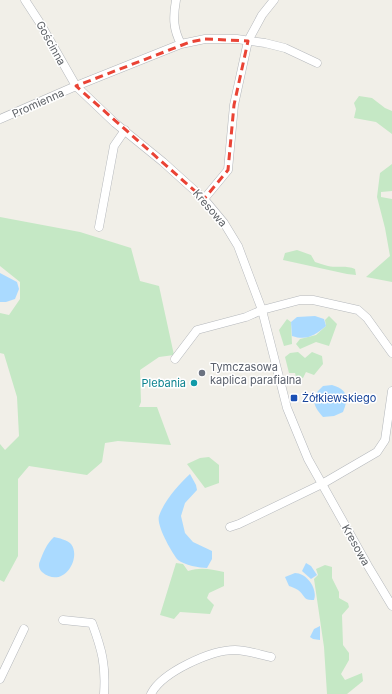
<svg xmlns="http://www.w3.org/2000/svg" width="392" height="694" viewBox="0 0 392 694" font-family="Inter,sans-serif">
	<rect width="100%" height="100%" fill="#f1efe8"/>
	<!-- green -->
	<path fill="#c5e8c5" d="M359 96 372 98 385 108 392 111V134L376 122 354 118 356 109 354 103Z
		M392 164V191L381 192V197L392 199V282L366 277 390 256 385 228 377 197 380 173Z
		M0 217 80 232 131 248 140 281 159 286 174 355 159 357 140 370 141 402 139 407H157L171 445 118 441 105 443 102 462 87 475 29 466 18 479V556L4 582 0 580V444L5 450 19 436 17 397 4 354 0 353V313L9 315 20 299V282L0 266Z
		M297 250 311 255 315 262C319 263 323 265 328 266 338 268 346 265 355 269L356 275 347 274 283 260 285 253Z
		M329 316 337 324 329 346 316 342 300 349 296 344 300 339 316 335 326 326 325 320Z
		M287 319 291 322 292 344 284 346 279 330Z
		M298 352 305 358 312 352 322 356 323 364 314 375 306 372 303 378 296 377 295 373H289L285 357 290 353Z
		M209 457 219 465V483L205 488 187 464 200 458Z
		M176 563 183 564 188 571C201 567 210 569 224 572V586L209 593 207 598 214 605 210 614 180 612 174 619 160 615Z
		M325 565 332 567V578L339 592V598L348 603 349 607 342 615 343 645 349 653V660L341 674 345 680 362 673 363 681 347 694H327L324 647 314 579 318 575 316 569Z"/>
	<!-- water -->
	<path fill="#aadaff" d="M0 273 17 282 19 289 15 299 6 302H0Z
		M315 316 324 319 326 326C315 335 307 341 292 336L291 322 297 317Z
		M332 385C348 390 349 397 343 412L334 416 323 417C317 410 313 405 314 395L323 386Z
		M190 474 196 485 197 490 185 503 181 516 185 533 193 542 212 551V559L207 568C200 568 184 565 178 560 172 553 156 525 159 516 164 501 179 484 190 474Z
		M54 537C59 538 67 540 71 544 82 558 63 590 42 572 39 569 38 565 40 561 43 553 47 543 54 537Z
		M306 563 311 566 317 575 311 579 302 571Z
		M295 573C307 573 318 589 314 600 303 601 305 595 298 590 295 588 292 587 289 586L285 577Z
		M320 626V640L313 639 310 637 314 629Z"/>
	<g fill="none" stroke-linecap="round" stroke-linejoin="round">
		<!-- minor casing -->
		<g stroke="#b5b8bc" stroke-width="9">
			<path id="minor" d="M25 0 40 23 76 86 115 123 163 162 204 199 224 223 238 246 262 310 287 408 308 459 368 566 392 606
				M176 0C173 17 173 29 181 44
				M0 119 76 86 181 44 205 39H237L265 43 285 48 317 63
				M204 199 228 170 234 105 248 41 262 15 274 0
				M99 227 114 146 125 130
				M175 359 197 330 246 317 262 310 300 300H313L358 310 367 318 392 353
				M230 527 239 524 322 484 377 452 385 440 392 391
				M63 620 92 623C102 650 106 665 104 694
				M0 679 24 629
				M151 694C162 672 211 650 235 650 246 650 261 655 271 657"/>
		</g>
		<!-- minor -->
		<use href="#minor" stroke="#fff" stroke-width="8"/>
	</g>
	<!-- marked area -->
	<path fill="none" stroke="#ea4335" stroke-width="3" stroke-dasharray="8 5" stroke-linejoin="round" d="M205 39 248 41 234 105 228 170 204 199 76 86 190 42Z"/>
	<!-- markers -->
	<circle fill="#6b7280" stroke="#fff" stroke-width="1.5" cx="202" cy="373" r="4"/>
	<circle fill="#0f9aa8" stroke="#fff" stroke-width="1.5" cx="194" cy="383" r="4"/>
	<rect fill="#1a4fb4" stroke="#fff" stroke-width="1.5" x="290" y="394" width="8" height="8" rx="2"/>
	<g text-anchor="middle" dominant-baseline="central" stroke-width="3" stroke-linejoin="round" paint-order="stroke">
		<!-- street labels -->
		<g font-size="11" fill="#5f6368" stroke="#fff">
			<text transform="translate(51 43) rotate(61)">Gościnna</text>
			<text transform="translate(38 103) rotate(-24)">Promienna</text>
			<text transform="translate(210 208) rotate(49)">Kresowa</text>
			<text transform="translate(356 545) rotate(61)">Kresowa</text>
		</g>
		<!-- worship labels -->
		<g font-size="11" fill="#5b616d" stroke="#fff" text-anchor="start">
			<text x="210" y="367">Tymczasowa<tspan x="210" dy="13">kaplica parafialna</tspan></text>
		</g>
		<!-- culture labels -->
		<g font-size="11" fill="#0d838f" stroke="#fff" text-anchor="end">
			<text x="186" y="383">Plebania</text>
		</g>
		<!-- transit labels -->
		<g font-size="11" fill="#164399" stroke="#fff" text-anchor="start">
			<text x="302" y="398">Żółkiewskiego</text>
		</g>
	</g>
</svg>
